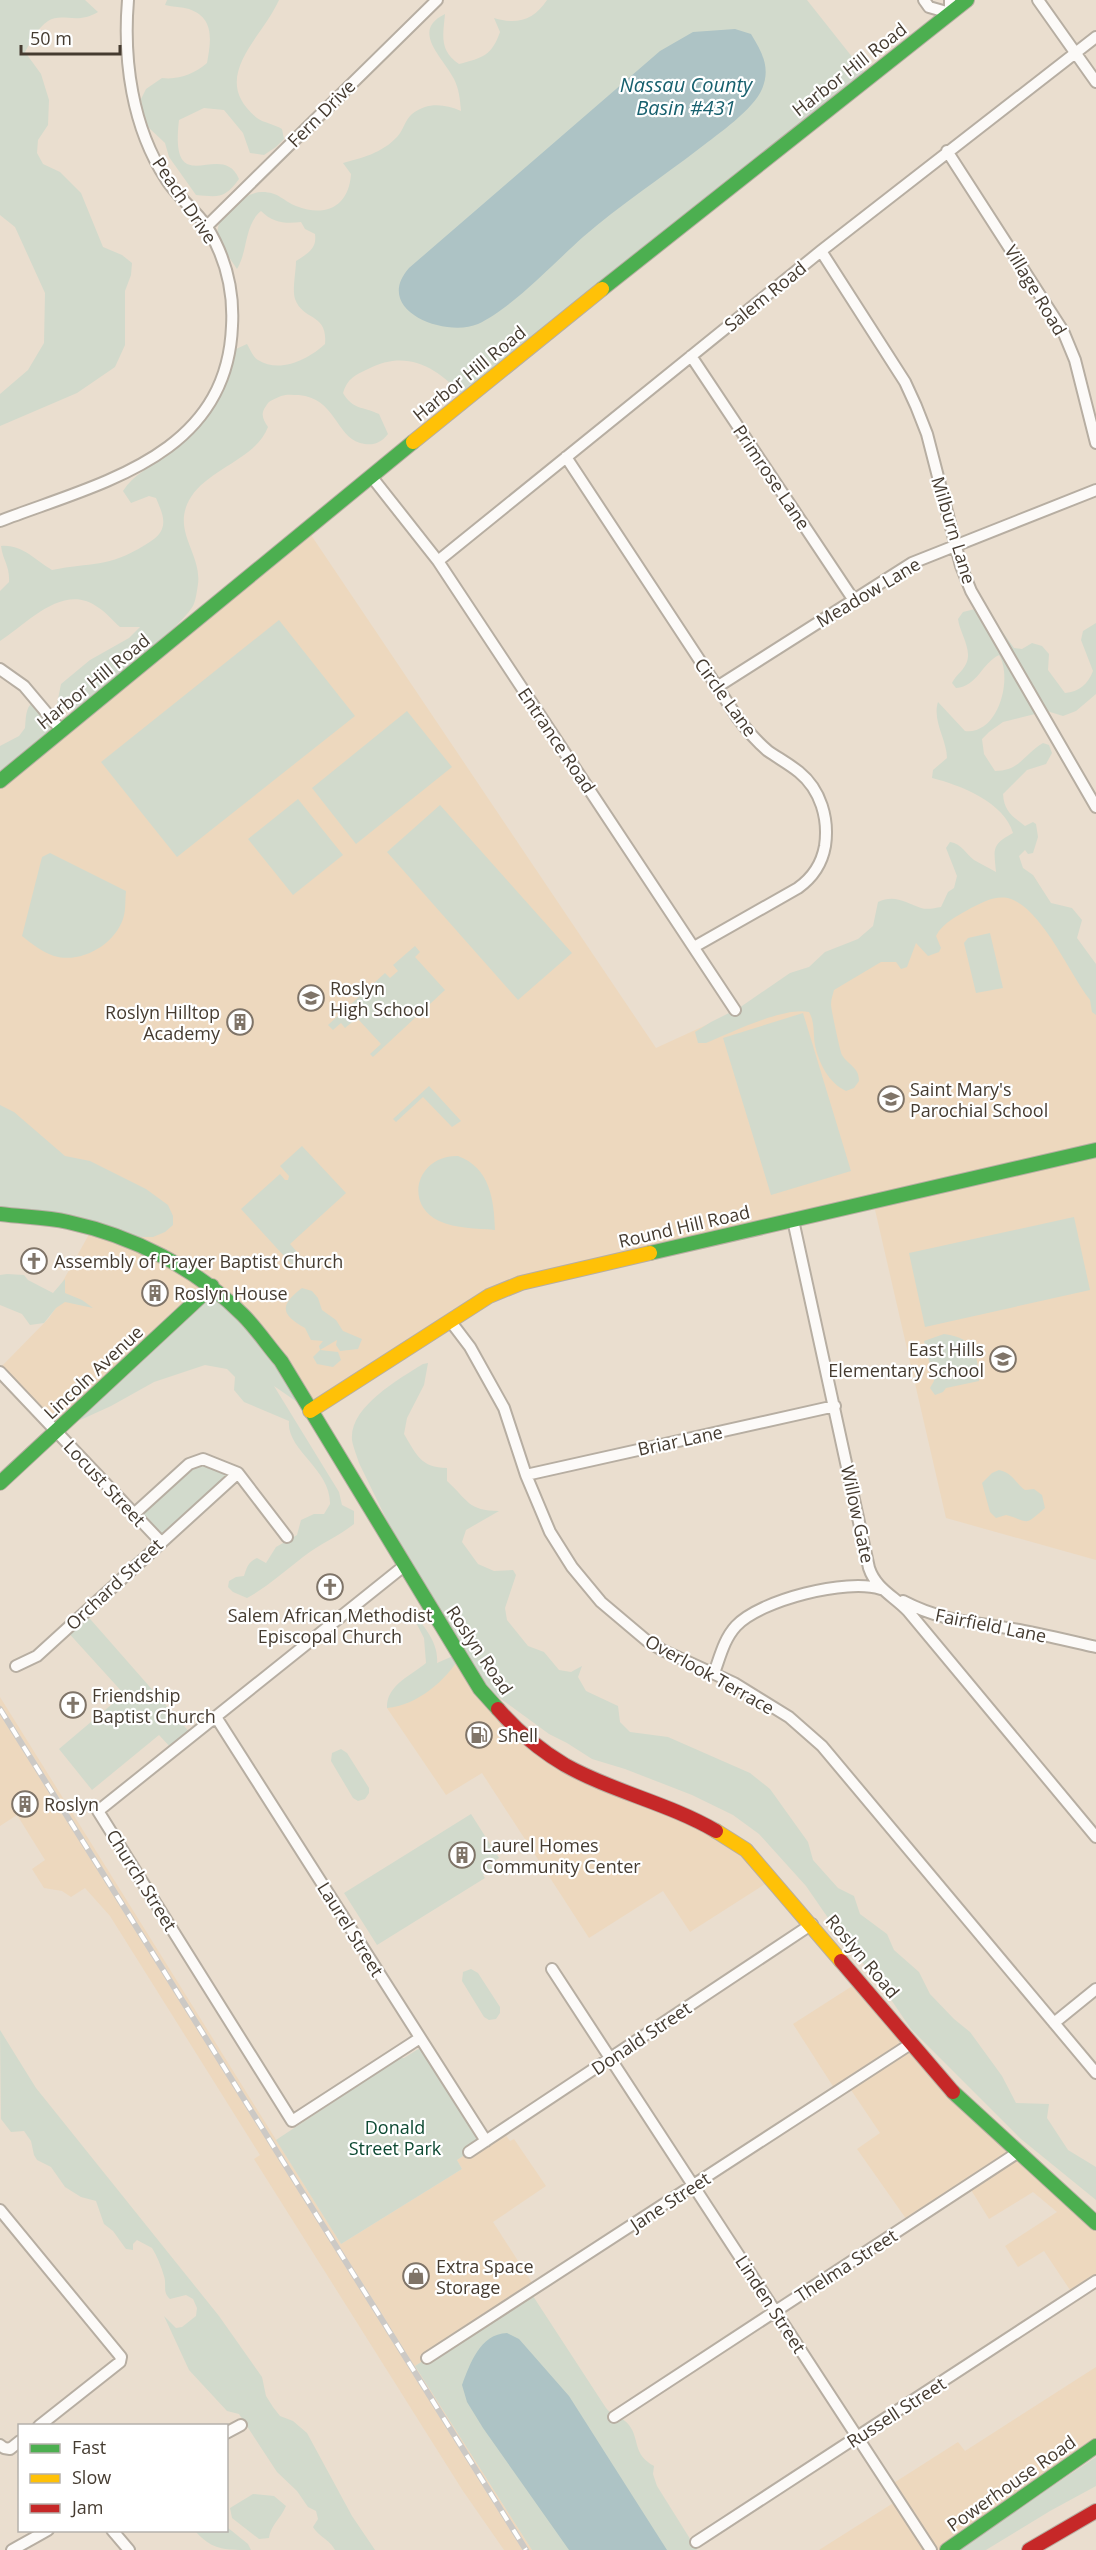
<svg xmlns="http://www.w3.org/2000/svg" width="1096" height="2550" viewBox="0 0 1096 2550" font-family="'Open Sans',sans-serif">
	<rect width="100%" height="100%" fill="#eadecf"/>
	<!-- built -->
	<path fill="#edd8be" d="M307 529 656 1048 1033 875 1096 980V1560L946 1518 873 1201 521 1283 310 1411 245 1316 56 1431 0 1368 49 1318 57 1306 54 1297 92 1229 0 1214V781Z
		M461 1656 540 1748 692 1818 773 1879 690 1932 663 1891 589 1938 482 1773 446 1795 387 1708Z
		M0 1697 341 2244 462 2169 457 2160 502 2130 510 2141 514 2139 546 2186 493 2222 536 2289 415 2366 532 2550H504L463 2491 254 2159 260 2155 110 1916 85 1888 71 1897 62 1891 44 1888 32 1869 45 1860 17 1815 0 1826Z
		M860 1981 961 2101 1096 2223V2281L1074 2296 1044 2251 1018 2267 1005 2246 1057 2212 1033 2192 989 2219 968 2185 909 2223 857 2149 880 2133 847 2084 836 2091 793 2024Z
		M1096 2367V2446L947 2550H819L898 2500 889 2486 958 2442 965 2451Z"/>
	<!-- green -->
	<path fill="#d2dacc" d="M0 0H85L98 12C77 25 62 12 48 21 37 28 31 42 25 52L41 74 49 100 48 125 38 140 37 153 43 164 60 172 81 193 103 247 122 255 132 263 131 275 125 291V345L115 367 77 393 0 426V394L28 370 44 343 45 293 15 227 0 215Z
		M167 0H279C261 40 208 78 257 118 264 123 274 124 282 129L284 139 276 147 264 155 250 153 243 133 224 110 204 108 179 120C169 204 222 138 239 179 225 199 218 197 196 195L169 157 165 143 148 127 143 111 141 99 146 89 162 78C179 80 194 74 207 63 211 41 215 18 189 9 182 7 173 7 165 5Z
		M547 0H807L868 77 465 398C437 367 407 349 368 369 355 375 347 379 343 393 353 410 362 406 379 414L388 434C380 444 372 446 360 443 336 436 335 398 299 395 293 395 287 394 281 396 275 399 269 400 266 406 260 414 263 419 268 427 256 459 210 468 191 497 170 530 202 553 198 584 197 590 196 600 193 606 183 624 91 707 73 710 66 711 62 708 57 704L61 684 90 660 129 638 140 627H120C113 621 107 613 99 608 64 581 28 623 0 641V591L9 582C10 566 3 561 1 546 22 544 35 560 52 570 91 562 108 568 145 545 151 541 159 537 162 529 166 519 160 508 156 498L149 496 131 503 123 491C133 475 150 467 166 456 202 431 227 392 236 349L247 344C250 349 253 357 258 360 280 374 309 359 325 344 328 313 303 321 295 299 292 289 296 272 296 261 308 253 317 249 315 234L305 229 301 222C286 224 273 223 261 211 244 225 248 251 237 269 220 243 205 230 234 206 242 199 251 192 262 192 279 192 283 201 296 206 326 218 349 206 351 174L343 163C362 158 382 153 397 137 403 131 405 120 412 114 428 102 444 104 461 111 460 99 459 89 454 79 443 57 410 31 445 14 443 35 439 51 459 64 483 58 492 55 500 32L494 18C517 25 534 20 547 0Z
		M975 609 999 627 1014 648 1022 649 1032 643 1042 646 1049 654 1048 670 1065 693C1079 692 1088 684 1093 671L1081 640 1083 631 1096 623V694L1076 711 1063 716 1047 711 1003 722 989 732 982 739 984 754 995 771C1020 771 1024 754 1043 743L1049 745 1052 753 1046 764 1027 770 1003 794C1004 811 1012 816 1025 826L1033 822 1036 824 1038 837 1033 853 1028 854 1025 850 1019 856 1023 868 1033 875 1051 903 1072 908 1082 920 1077 938 1096 964V1015L1092 1012 1090 1000C1069 973 1043 911 1011 899 997 894 983 902 971 908 959 915 942 923 936 936L941 948 939 952 928 956 916 943 907 967 901 969 896 962H881L834 990C833 994 831 999 831 1004 831 1009 840 1051 842 1055 849 1066 859 1067 859 1081L854 1088 846 1091C829 1083 819 1064 815 1045 813 1034 815 1022 809 1012 785 1006 730 1033 706 1043H698L695 1032 711 1022 739 1008 790 973 809 967 825 952 858 939 873 926 878 902C895 894 906 903 921 908 927 910 935 908 941 907L948 892 954 888 957 876 946 848 950 842C962 844 966 854 974 860 981 864 989 868 996 872 994 849 991 845 1013 833 1004 802 960 785 932 778L933 770 947 758C947 740 932 721 938 702L965 731C999 735 1013 677 999 655 981 664 978 686 956 688L952 683C956 675 962 672 966 664 973 650 960 634 958 619L963 612Z
		M279 620 355 716 177 857 101 762Z
		M33 702 50 719 51 733 0 776V746L19 736 25 728C26 719 25 708 33 702Z
		M407 711 452 767 356 844 312 788Z
		M298 799 343 855 293 895 248 839Z
		M440 805 572 953 518 1000 387 852Z
		M50 853 126 891C125 900 126 911 123 919 114 945 81 964 54 956 42 952 32 944 22 936L42 857Z
		M990 933 1003 988 976 993 964 943 968 938Z
		M415 946 420 952 415 957 445 990 373 1057 370 1054 381 1044 357 1018 345 1028 341 1023 333 1030 328 1025 385 973 390 978 398 971 393 965Z
		M803 1013 851 1171 771 1195 723 1038Z
		M429 1086 461 1121 452 1127 423 1097 396 1122 393 1119Z
		M0 1105 14 1112 65 1156 90 1161 146 1189 168 1205 173 1216V1225L165 1232 153 1237H121L0 1214Z
		M302 1146 346 1193 290 1244 304 1260 295 1268 241 1209 280 1174 285 1180H288L289 1176 280 1166Z
		M458 1156C490 1168 494 1199 495 1230 477 1228 456 1229 439 1221 403 1204 417 1155 458 1156Z
		M1074 1217 1090 1290 925 1327 909 1253Z
		M7 1274 24 1275 28 1280 53 1293 65 1279V1293L82 1300 93 1308 65 1302 56 1308 44 1323 30 1325 22 1314 0 1305V1275Z
		M212 1286 310 1411 274 1386 339 1492 342 1505 354 1511V1524C338 1537 319 1544 303 1557 285 1571 267 1587 247 1598L233 1592 228 1587 229 1581 236 1577 244 1576C247 1567 248 1562 257 1558L266 1563 276 1547 297 1535 301 1520 314 1514H324L330 1504C331 1469 286 1450 289 1421L244 1402 234 1390 235 1377 227 1369 205 1365 154 1382 111 1406 56 1431Z
		M302 1288 312 1291 318 1298 322 1310 336 1320 343 1331 362 1339 358 1349 340 1351 336 1345 337 1340 320 1350 319 1346 323 1341 311 1340 305 1328C282 1315 278 1306 302 1288Z
		M944 1334C977 1339 977 1353 979 1381L946 1388 943 1392 935 1395 930 1388 934 1381 924 1341Z
		M320 1350 338 1352 341 1360 333 1367 317 1364 313 1357Z
		M428 1363 424 1385 407 1418 404 1434C416 1454 421 1468 447 1468V1481C468 1500 468 1511 499 1511L466 1530 462 1542 478 1564 494 1571 513 1570 516 1575 505 1608 507 1620 528 1646 544 1652 559 1670 571 1672 582 1666 578 1677 586 1691 618 1706 620 1722 630 1732 668 1737 750 1773 770 1789 808 1842 813 1860 838 1888 854 1896 860 1914 887 1934 894 1950 919 1972 930 1994 954 2019 970 2032 1002 2076 1016 2103 1049 2104 1047 2118 1068 2150 1096 2167V2200L1021 2139 911 2029 879 1982 844 1941 806 1886 759 1834 733 1815 692 1795 625 1769 592 1759 567 1743 549 1734 497 1696 461 1656C445 1681 418 1705 387 1708 386 1685 412 1675 426 1663L424 1638 409 1609C422 1623 439 1642 437 1663L453 1656 359 1463C357 1456 353 1447 352 1440 349 1407 399 1379 423 1364Z
		M196 1460 238 1473 161 1542 134 1514Z
		M999 1470C1013 1473 1015 1483 1025 1490L1034 1489 1042 1495 1045 1508C1023 1527 1031 1522 1006 1515L996 1518 990 1512 982 1483 992 1473Z
		M84 1612 192 1735 173 1750 159 1735 92 1790 59 1749 124 1694 65 1629Z
		M341 1749 347 1753 369 1788V1793L365 1799 358 1801 353 1798 331 1761 332 1753Z
		M471 1814 499 1858 489 1864 493 1869 483 1875 485 1878 377 1945 344 1893Z
		M471 1969 478 1973 500 2007V2013L496 2019 489 2020 484 2017 462 1981 463 1972Z
		M0 2030 36 2088 219 2316 262 2377 266 2396 273 2407 280 2416 293 2421 307 2433 352 2516 375 2550H335C329 2539 319 2537 313 2527L318 2519 316 2511 308 2507 297 2491 277 2472 239 2414 227 2411 189 2370 164 2316 176 2328 182 2327 196 2316 197 2308 193 2299 186 2295 170 2299C162 2292 167 2285 164 2276 161 2266 157 2256 152 2248L137 2240 133 2244V2250L126 2249 113 2231 104 2224 96 2201 81 2197 65 2187 51 2167 37 2160 34 2155 31 2141 24 2131 11 2132 1 2119Z
		M423 2046 486 2141 457 2160 462 2169 341 2244 276 2140 347 2093 357 2083 397 2058H404Z
		M531 2293 606 2408C612 2416 623 2417 629 2425 640 2439 632 2454 654 2466L653 2474 657 2486 697 2550H532L415 2366Z
		M1096 2457V2486L1050 2511 986 2550H957Z
		M253 2494 274 2496 286 2506C281 2518 270 2526 269 2538L259 2539 232 2518 230 2508Z
		M227 2527 248 2544 251 2550C224 2550 212 2550 195 2531L226 2530Z"/>
	<!-- water -->
	<path fill="#adc3c5" d="M735 29 751 34C762 52 771 68 762 89 754 109 717 135 700 148 661 178 620 205 583 237 555 262 511 309 478 324 445 338 372 310 409 268L660 51 693 32Z
		M507 2333 519 2339 569 2396 667 2550H569L483 2428 467 2402 462 2385C470 2364 480 2334 507 2333Z"/>
	<g fill="none" stroke-linecap="round" stroke-linejoin="round">
		<!-- street casing -->
		<g stroke="#b7aea2" stroke-width="14">
			<path id="street" d="M924 0 929 7 950 13V0
				M1038 0 1096 82
				M947 151 1063 331 1075 360 1096 443
				M206 227 437 0
				M821 251 905 382 916 406 927 434 961 566 971 591 1096 807
				M691 356 853 599
				M566 457 737 717C746 729 756 741 768 751 778 758 789 764 799 772 821 790 829 819 825 846 822 863 812 878 798 888L694 947
				M371 476 438 561 735 1010
				M0 521C99 483 227 457 232 326 234 291 226 258 207 227 195 209 177 197 166 179 132 127 123 60 128 0
				M438 561 821 251 1096 37
				M0 669 24 686 61 730
				M717 687 912 563 1096 490
				M793 1220 869 1568C876 1589 894 1596 908 1611L1096 1837
				M451 1322 470 1347 504 1408 526 1475 550 1532 572 1567 601 1602 646 1640 662 1650 734 1683 789 1717 822 1746 1096 2073
				M0 1372 161 1542
				M526 1475 835 1406
				M134 1514 189 1464 203 1459 238 1473 287 1537
				M404 1566 98 1811 292 2121 420 2038
				M903 1601C943 1622 975 1622 1019 1630 1045 1635 1070 1641 1096 1647
				M16 1666 37 1656 238 1473
				M714 1673C720 1657 724 1639 736 1626 760 1600 847 1578 881 1589
				M216 1717 486 2141
				M552 1969 931 2550
				M1054 2023 1096 1989
				M469 2152 812 1924
				M0 2210 121 2357 120 2362 39 2426
				M427 2358 912 2043
				M614 2417 1017 2153
				M226 2433 241 2425
				M0 2445 4 2448 10 2449 20 2441
				M112 2530 129 2550
				M696 2542 1096 2281
				M12 2550 48 2530"/>
		</g>
		<!-- fast casing -->
		<g stroke="#b7aea2" stroke-width="16">
			<path id="fast" d="M602 289 967 0
				M0 781 413 442
				M0 1214C23 1217 46 1217 68 1222 133 1236 196 1268 243 1315 257 1329 268 1346 281 1361L480 1689 498 1709
				M650 1253 1096 1150
				M0 1483 212 1286
				M953 2092 1096 2223
				M947 2550 1096 2446"/>
		</g>
		<!-- slow casing -->
		<g stroke="#b7aea2" stroke-width="16">
			<path id="slow" d="M413 442 602 289
				M310 1411 489 1296 521 1283 650 1253
				M716 1831 746 1850 841 1961"/>
		</g>
		<!-- jam casing -->
		<g stroke="#b7aea2" stroke-width="16">
			<path id="jam" d="M498 1709C517 1731 540 1750 565 1765 613 1792 668 1803 716 1831
				M841 1961 953 2092
				M1029 2550 1096 2511"/>
		</g>
		<!-- street -->
		<use href="#street" stroke="#fcfaf8" stroke-width="10"/>
		<!-- fast -->
		<use href="#fast" stroke="#4caf50" stroke-width="14"/>
		<!-- slow -->
		<use href="#slow" stroke="#ffc107" stroke-width="14"/>
		<!-- jam -->
		<use href="#jam" stroke="#c62828" stroke-width="14"/>
		<!-- rail casing -->
		<g stroke="#ccc9c5" stroke-width="6">
			<path id="rail" d="M0 1709 526 2550"/>
		</g>
		<!-- rail -->
		<use href="#rail" stroke="#fff" stroke-width="4" stroke-dasharray="11" stroke-linecap="butt"/>
	</g>
	<!-- icons -->
	<defs>
		<g id="school-ring" transform="scale(1.35)"><circle r="9.5" fill="#fff" stroke="#7f7468" stroke-width="1.5"/><path d="M0-5L7-2L0 1L-7-2ZM-4 1L0 2.5L4 1V4Q0 6-4 4Z" fill="#7f7468"/></g>
		<g id="building-ring" transform="scale(1.35)"><circle r="9.5" fill="#fff" stroke="#7f7468" stroke-width="1.5"/><path d="M-4-6H4V6H1V3H-1V6H-4ZM-2.5-4.3h1.7v1.8h-1.7ZM.8-4.3h1.7v1.8H.8ZM-2.5-1h1.7V.8h-1.7ZM.8-1h1.7V.8H.8Z" fill="#7f7468"/></g>
		<g id="church-ring" transform="scale(1.35)"><circle r="9.5" fill="#fff" stroke="#7f7468" stroke-width="1.5"/><path d="M-1.2-6h2.4v3.5h3.3v2.4h-3.3V6h-2.4V-.1h-3.3v-2.4h3.3Z" fill="#7f7468"/></g>
		<g id="fuel-ring" transform="scale(1.35)"><circle r="9.5" fill="#fff" stroke="#7f7468" stroke-width="1.5"/><path d="M-5.5-6h7V0h2V4h1.3V-2.5L3-4.5l.8-.8L6-3V5H2.5V1h-1V6h-7ZM-4.2-4.7v3.2H.2V-4.7Z" fill="#7f7468"/></g>
		<g id="shop-ring" transform="scale(1.35)"><circle r="9.5" fill="#fff" stroke="#7f7468" stroke-width="1.5"/><path d="M-5-2.5h2.3a2.7 3.5 0 0 1 5.4 0H5L5.5 6h-11ZM-1.5-2.5h3a1.5 2.3 0 0 0-3 0Z" fill="#7f7468"/></g>
	</defs>
	<g fill-rule="evenodd">
		<use href="#school-ring" x="311" y="998"/>
		<use href="#building-ring" x="240" y="1022"/>
		<use href="#school-ring" x="891" y="1099"/>
		<use href="#church-ring" x="34" y="1261"/>
		<use href="#building-ring" x="155" y="1293"/>
		<use href="#school-ring" x="1003" y="1359"/>
		<use href="#church-ring" x="330" y="1587"/>
		<use href="#church-ring" x="73" y="1705"/>
		<use href="#fuel-ring" x="479" y="1735"/>
		<use href="#building-ring" x="25" y="1804"/>
		<use href="#building-ring" x="462" y="1855"/>
		<use href="#shop-ring" x="416" y="2276"/>
	</g>
	<g text-anchor="middle" dominant-baseline="central" stroke-width="4.5" stroke-linejoin="round" paint-order="stroke">
		<!-- street labels -->
		<g font-size="18" fill="#453b30" stroke="#fff">
			<text transform="translate(849 69) rotate(-38)">Harbor Hill Road</text>
			<text transform="translate(321 113) rotate(-45)">Fern Drive</text>
			<text transform="translate(185 200) rotate(56)">Peach Drive</text>
			<text transform="translate(1036 290) rotate(59)">Village Road</text>
			<text transform="translate(765 296) rotate(-39)">Salem Road</text>
			<text transform="translate(469 373) rotate(-39)">Harbor Hill Road</text>
			<text transform="translate(772 477) rotate(56)">Primrose Lane</text>
			<text transform="translate(954 530) rotate(73)">Milburn Lane</text>
			<text transform="translate(868 592) rotate(-31)">Meadow Lane</text>
			<text transform="translate(93 681) rotate(-39)">Harbor Hill Road</text>
			<text transform="translate(726 697) rotate(54)">Circle Lane</text>
			<text transform="translate(557 740) rotate(56)">Entrance Road</text>
			<text transform="translate(684 1226) rotate(-13)">Round Hill Road</text>
			<text transform="translate(93 1372) rotate(-43)">Lincoln Avenue</text>
			<text transform="translate(680 1440) rotate(-12)">Briar Lane</text>
			<text transform="translate(105 1483) rotate(47)">Locust Street</text>
			<text transform="translate(858 1514) rotate(78)">Willow Gate</text>
			<text transform="translate(114 1584) rotate(-43)">Orchard Street</text>
			<text transform="translate(991 1625) rotate(11)">Fairfield Lane</text>
			<text transform="translate(480 1650) rotate(56)">Roslyn Road</text>
			<text transform="translate(710 1674) rotate(29)">Overlook Terrace</text>
			<text transform="translate(142 1880) rotate(58)">Church Street</text>
			<text transform="translate(351 1929) rotate(58)">Laurel Street</text>
			<text transform="translate(863 1956) rotate(50)">Roslyn Road</text>
			<text transform="translate(641 2038) rotate(-34)">Donald Street</text>
			<text transform="translate(670 2201) rotate(-33)">Jane Street</text>
			<text transform="translate(846 2265) rotate(-33)">Thelma Street</text>
			<text transform="translate(771 2304) rotate(57)">Linden Street</text>
			<text transform="translate(896 2412) rotate(-33)">Russell Street</text>
			<text transform="translate(1011 2483) rotate(-35)">Powerhouse Road</text>
		</g>
		<!-- poi labels -->
		<g font-size="18" fill="#453b30" stroke="#fff" text-anchor="start">
			<text x="330" y="988">Roslyn<tspan x="330" dy="21">High School</tspan></text>
			<text x="220" y="1012" text-anchor="end">Roslyn Hilltop<tspan x="220" dy="21">Academy</tspan></text>
			<text x="910" y="1089">Saint Mary's<tspan x="910" dy="21">Parochial School</tspan></text>
			<text x="54" y="1261">Assembly of Prayer Baptist Church</text>
			<text x="174" y="1293">Roslyn House</text>
			<text x="984" y="1349" text-anchor="end">East Hills<tspan x="984" dy="21">Elementary School</tspan></text>
			<text x="330" y="1615" text-anchor="middle">Salem African Methodist<tspan x="330" dy="21">Episcopal Church</tspan></text>
			<text x="92" y="1695">Friendship<tspan x="92" dy="21">Baptist Church</tspan></text>
			<text x="498" y="1735">Shell</text>
			<text x="44" y="1804">Roslyn</text>
			<text x="482" y="1845">Laurel Homes<tspan x="482" dy="21">Community Center</tspan></text>
			<text x="436" y="2266">Extra Space<tspan x="436" dy="21">Storage</tspan></text>
		</g>
		<!-- park labels -->
		<g font-size="18" fill="#0d4932" stroke="#fff">
			<text x="395" y="2127">Donald<tspan x="395" dy="21">Street Park</tspan></text>
		</g>
		<!-- water labels -->
		<g font-size="20" font-style="italic" fill="#17606e" stroke="#fff">
			<text x="686" y="84">Nassau County<tspan x="686" dy="23">Basin #431</tspan></text>
		</g>
	</g>
	<!-- legend -->
	<rect x="18" y="2424" width="210" height="108" fill="#ffffff" stroke="#b5b1ac" stroke-width="1.5"/>
	<rect x="30" y="2444" width="30" height="9" fill="#4caf50" stroke="#b5b1ac" stroke-width="1.5"/>
	<text x="72" y="2454" font-size="18" fill="#453b30">Fast</text>
	<rect x="30" y="2474" width="30" height="9" fill="#ffc107" stroke="#b5b1ac" stroke-width="1.5"/>
	<text x="72" y="2484" font-size="18" fill="#453b30">Slow</text>
	<rect x="30" y="2504" width="30" height="9" fill="#c62828" stroke="#b5b1ac" stroke-width="1.5"/>
	<text x="72" y="2514" font-size="18" fill="#453b30">Jam</text>
	<!-- scale -->
	<path d="M21 45v9h99v-9" fill="none" stroke="#453b30" stroke-width="3"/>
	<text x="30" y="45" font-size="18" fill="#453b30" stroke="#ffffff" stroke-width="4.5" paint-order="stroke">50 m</text>
</svg>
